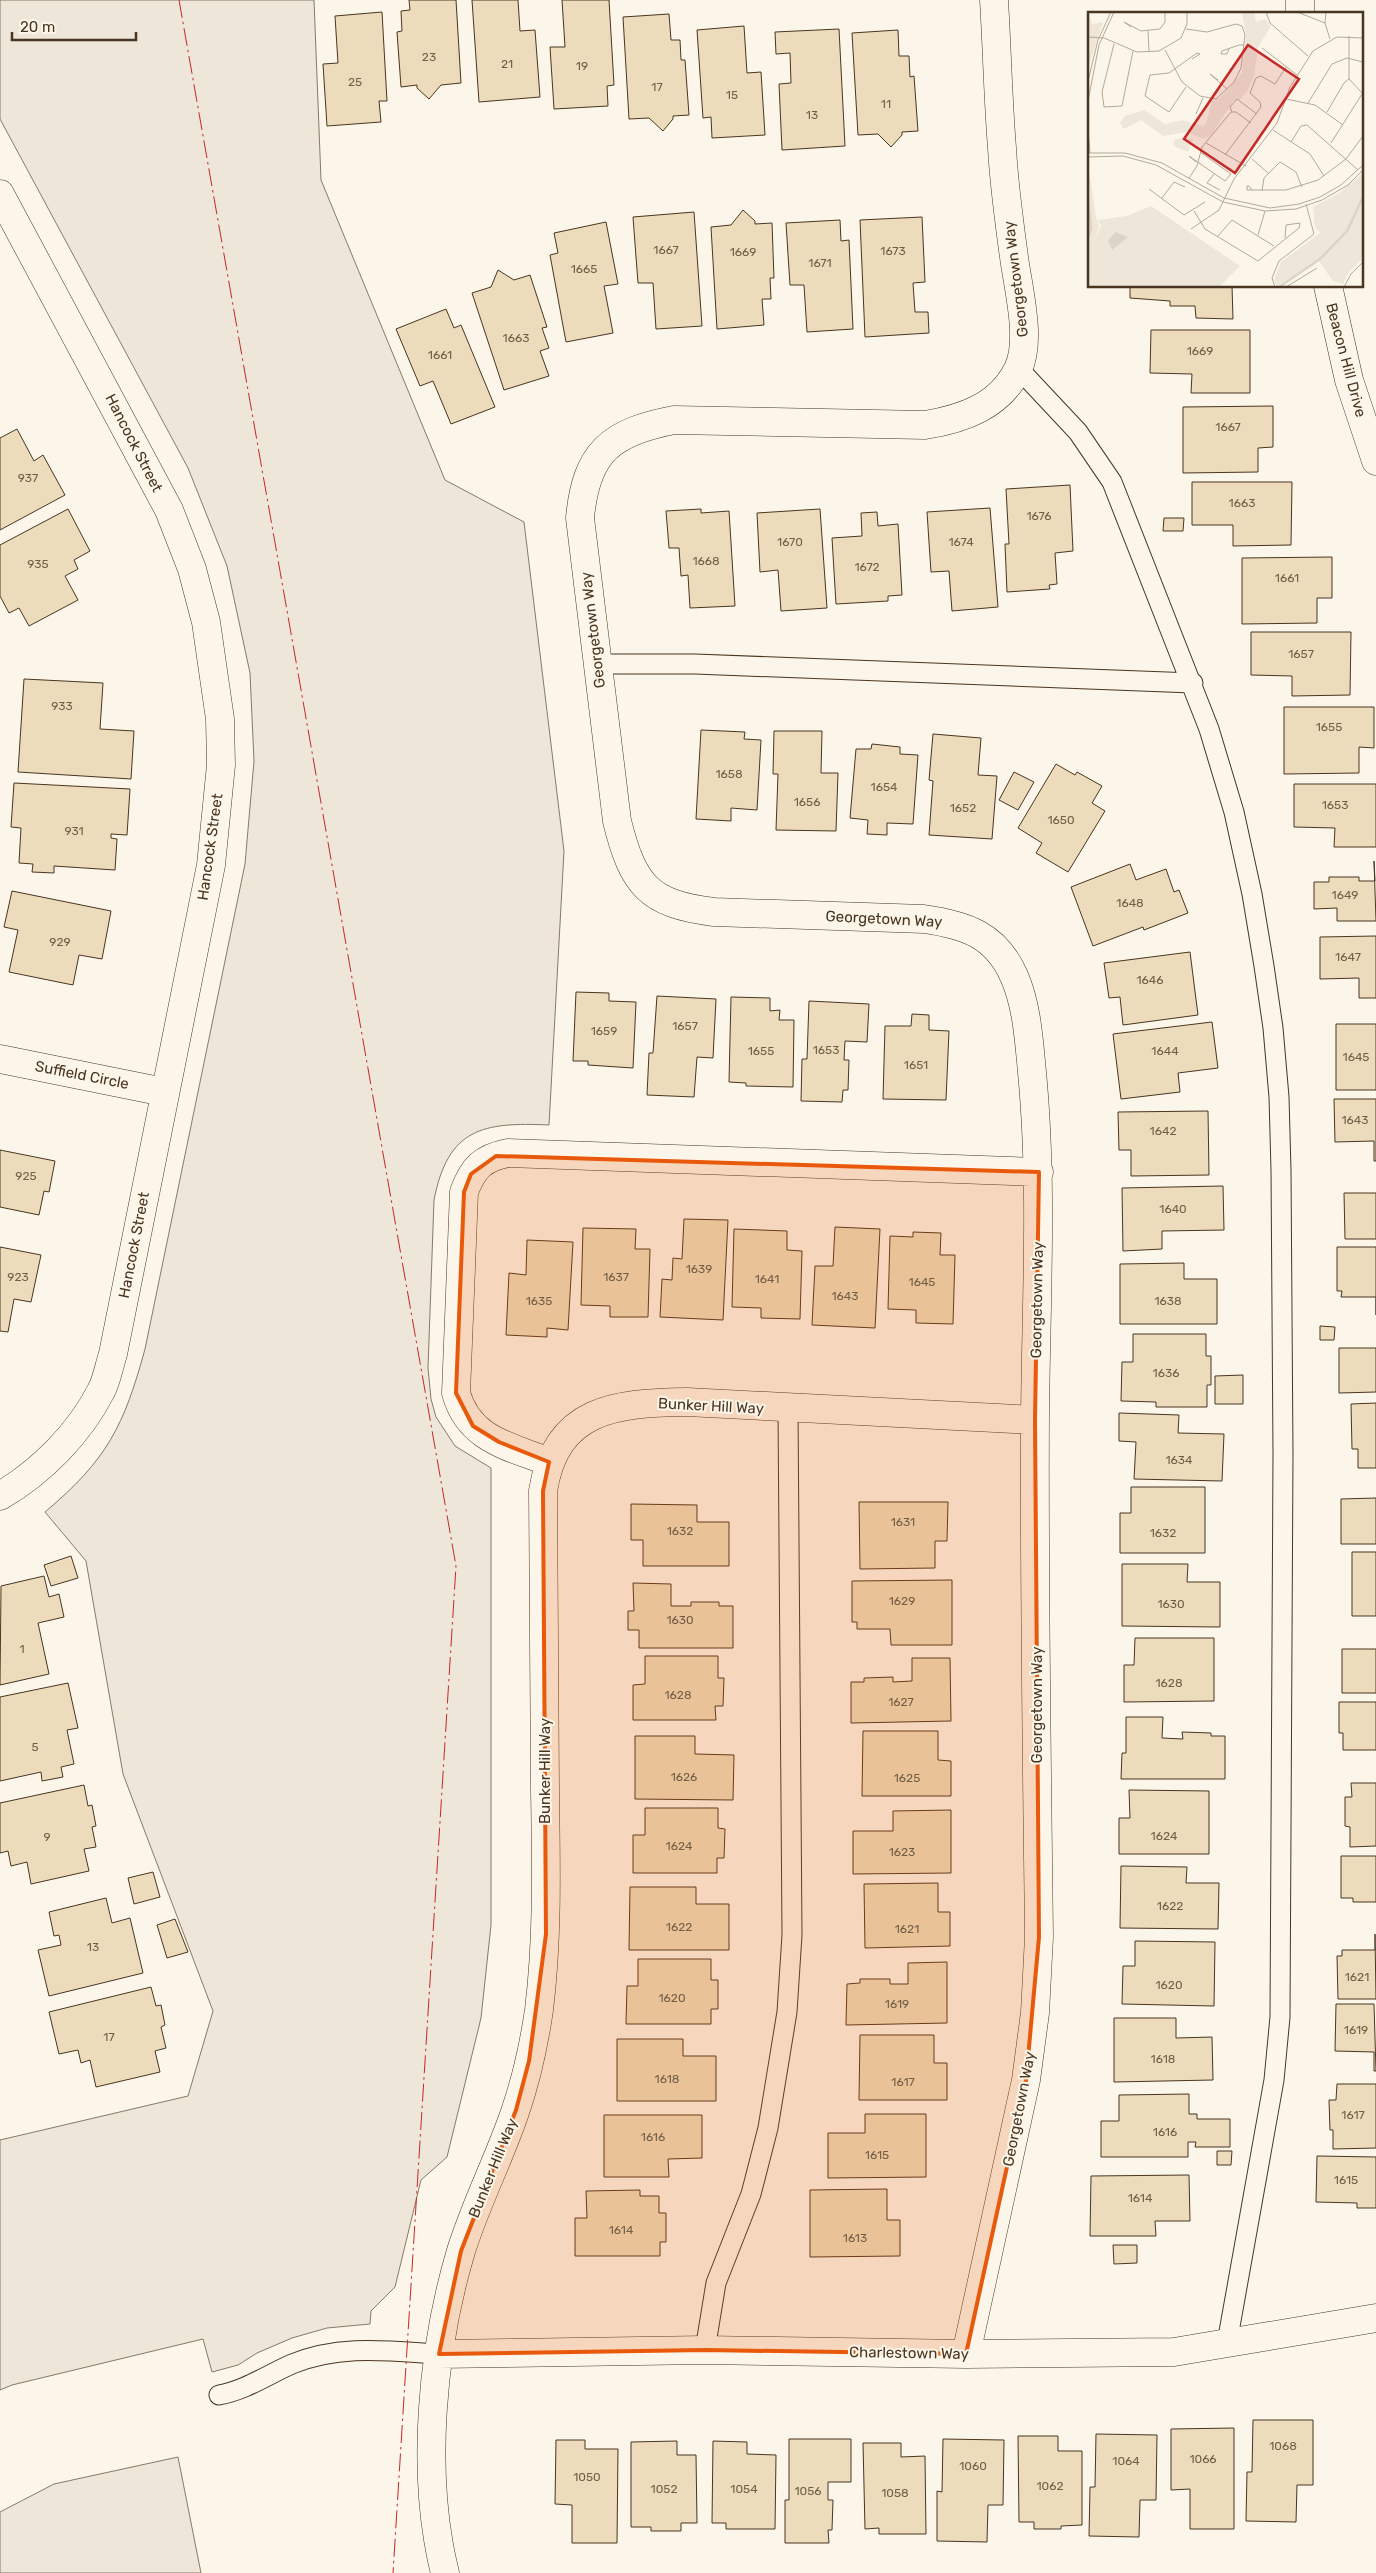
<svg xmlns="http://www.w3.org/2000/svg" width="1376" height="2573" viewBox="0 0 1376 2573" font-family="Rubik,sans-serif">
	<rect width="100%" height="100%" fill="#fbf6e9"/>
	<!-- green -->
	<path fill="#ede6d9" stroke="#887966" d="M0 0H314L321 180 445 480 524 522 564 851 549 1125C483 1122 448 1128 434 1200L428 1368 431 1399 436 1417 455 1446 491 1468V1925L481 2018 447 2157 421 2180 395 2287 371 2311 370 2324 327 2328 292 2338 257 2353 238 2365 212 2372 203 2339 12 2385 0 2390V2140L188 2096 213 2011 123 1774 86 1561 45 1512C107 1460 124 1426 145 1349L245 864 254 761 250 673 227 566 188 468 0 119Z
		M178 2457 201 2573H0V2512L54 2484Z"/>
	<!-- building -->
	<path fill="#ecdcbc" stroke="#4a3520" d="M409 0H456L461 83 441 85 429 99 417 88V85L401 87 397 32 402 31 401 11 410 10Z
		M472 0H518L520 31 535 30 540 97 479 102Z
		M562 0H609L614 85 607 86 608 106 554 109 550 47H565Z
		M382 12 387 101H379L381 122 327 126 323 64 338 63 335 16Z
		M669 14 671 40H680L681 60H685L689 115 673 116V119L663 131 649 118 629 119 623 17Z
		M744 26 747 73 761 72 765 135 712 138 711 117 703 118 697 30Z
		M839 29 845 146 782 150 779 84 791 83 790 53 776 54 775 32Z
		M898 30 899 56H909L910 77 914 76 918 131 902 132V135L891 147 878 134 858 135 852 33Z
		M743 210 755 221V224L772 223 774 278H770L771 299H762L764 325 717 329 711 227 731 225Z
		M694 212 702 326 656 329 653 283H638L633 217Z
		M922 217 925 282 913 283 915 312H928L929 333 865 337 860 220Z
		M840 220 841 241 849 240 853 329 807 332 804 285H790L786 223Z
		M606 222 618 284 604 286 613 333 566 342 550 255 558 253 554 233Z
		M498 270 514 280 530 275 547 327 542 328 549 348 540 351 549 376 504 390 472 293 491 287Z
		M1130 286H1232L1233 319 1196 318 1195 306H1170V301L1130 298Z
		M446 309 454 328 461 325 495 407 451 424 433 381 420 386 396 329Z
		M1151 330H1250V393H1191L1192 374 1150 373Z
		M1273 406V447L1258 448V472L1183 473V407Z
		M17 429 34 461 43 455 65 495 0 530V438Z
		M1192 482H1292L1291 545 1233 546V525H1192Z
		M1070 485 1073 551 1055 553 1057 584 1049 585 1050 589 1007 592 1005 544H1009L1006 489Z
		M990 508 998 607 952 611 949 571 931 572 927 512Z
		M68 509 90 551 74 560 78 569 65 576 78 600 29 626 19 608 9 613 0 596V545Z
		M701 509V513L729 511 735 606 690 608 688 575 681 576 679 548H669L666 511Z
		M820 509 827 608 781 611 778 570 760 572 757 513Z
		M877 512 878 526 898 524 902 595 888 596V601L836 604 832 538 862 536 861 513Z
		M1164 518H1184L1183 531H1163Z
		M1332 557V598H1317V623L1242 624V558Z
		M1251 632H1351L1350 695 1292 696V676L1251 675Z
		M24 679 103 683 100 729 134 731 131 779 18 772Z
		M1284 707H1374V748L1359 747V773L1284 774Z
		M701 730 745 732 744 739 761 740 757 810 731 808V821L696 819Z
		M774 731H822L821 773H838L836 831 776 830 778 774H773Z
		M933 734 981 738 978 775 997 776 992 839 929 835 933 781 929 780Z
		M872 744 900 747V754L918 755 913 824 887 823V835L867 834 868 820 850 818 856 749H871Z
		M1056 764 1075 775 1077 772 1102 786 1092 803 1105 811 1068 872 1036 853 1042 843 1018 828Z
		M1014 772 1034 782 1018 810 999 800Z
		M14 783 130 789 127 835 111 834V838L117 839 115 870 54 866V873L32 872 33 864 19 863 21 828 11 827Z
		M1294 784H1376V847H1334L1335 828 1294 827Z
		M1374 861 1376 921H1337V908L1314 909V882H1329V877H1359V881H1375Z
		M1130 864 1136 880 1166 869 1174 892 1179 890 1188 913 1144 930 1143 927 1093 946 1071 887Z
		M12 891 111 911 102 959 79 955 73 985 9 972 18 930 4 927Z
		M1376 936V998H1359V978L1320 979V937Z
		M1190 952 1198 1015 1123 1025 1120 997 1109 998 1104 963Z
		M576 992 609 993V1001L636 1002 633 1068 588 1065V1061H573Z
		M657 996 716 999 713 1058 697 1057 694 1097 647 1095 649 1053H653Z
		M731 997 770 998V1011L780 1010 779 1020H794L793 1087 746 1086V1083L729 1082Z
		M809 1001 869 1004 867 1042 845 1041 844 1060H849L848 1090H843L842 1102 801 1101 802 1059H807Z
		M912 1014 929 1015V1030L949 1031 946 1100 883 1099 885 1026H911Z
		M1212 1022 1218 1068 1178 1073 1180 1092 1121 1099 1113 1034Z
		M1336 1024H1376V1090H1336Z
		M1334 1099H1376V1161H1374V1141L1335 1142Z
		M1208 1111 1209 1175 1131 1176V1150H1119L1118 1112Z
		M0 1150 55 1161 49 1192 44 1191 39 1215 0 1207Z
		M1223 1186 1224 1230 1162 1231V1249L1123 1251 1122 1188Z
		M1344 1193H1376V1239H1345Z
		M684 1219 728 1220 723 1320 660 1317 662 1279 672 1280 673 1258 682 1259Z
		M835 1227 880 1229 875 1328 812 1325 815 1266H833Z
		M583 1228 636 1229 635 1249H650L648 1317H610V1306L581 1305Z
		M734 1229 787 1231V1250L802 1251 800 1319 761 1318V1308L732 1307Z
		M913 1232 941 1233 940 1255H955L953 1324 916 1323V1310L888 1309 890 1236 913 1237Z
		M527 1240 573 1242 568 1330 547 1328V1337L506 1335 509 1273 526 1275Z
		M0 1247 41 1255 31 1302 14 1299 8 1332 0 1331Z
		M1337 1247H1376V1315V1297H1341L1342 1291H1337Z
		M1184 1263V1279H1217V1324H1120V1264Z
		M1320 1326 1335 1327 1334 1340H1320Z
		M1133 1334H1206V1356H1211V1385H1207V1407H1156V1402L1121 1401 1122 1362H1133Z
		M1339 1348H1376V1392L1339 1393Z
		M1243 1375V1404H1215V1376Z
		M1376 1403V1468H1358V1449H1352L1351 1404Z
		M1119 1413 1179 1415 1178 1433 1224 1434 1222 1481 1134 1479 1136 1442 1119 1441Z
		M1131 1487H1205V1553H1120V1513H1131Z
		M1376 1498V1544H1341V1499Z
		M859 1502H948L947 1541H935V1568L860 1569Z
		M631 1504 697 1505V1522H729V1566H643V1540H631Z
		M1352 1552H1376V1616H1352Z
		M71 1556 78 1578 51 1586 44 1565Z
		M1122 1564H1188L1187 1582H1220V1627L1122 1626Z
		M44 1576 49 1597 59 1594 64 1617 38 1623 49 1674 0 1685 1 1586Z
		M952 1580V1645H891L890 1629H857V1622H852V1581Z
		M633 1583 671 1584V1606H691V1602H719V1606H733V1648H639V1630H628V1611H634Z
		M1135 1638H1214V1701L1124 1702V1665H1134Z
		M1342 1649H1376V1693H1342Z
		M645 1656H718V1678H724L723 1706H715L716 1720H633V1685L645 1684Z
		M912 1658H950L951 1721 851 1723V1682H864V1678L893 1677V1682L912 1681Z
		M68 1683 78 1728 67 1730 74 1764 61 1767 63 1777 42 1781 41 1772 0 1781V1697Z
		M1339 1702H1376V1750H1343V1733H1339Z
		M1126 1717H1163L1162 1738 1183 1739 1182 1732 1211 1733V1736H1225V1779H1121L1122 1753H1126Z
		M863 1731H938V1760L951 1761V1796H862Z
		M635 1736H695V1754L734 1755 733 1800 635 1799Z
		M1351 1783H1376V1846L1350 1847V1827L1345 1826V1797H1352Z
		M84 1785 88 1806 92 1805 96 1826 92 1827 96 1847 84 1849 89 1871 31 1884 27 1862 11 1866 8 1851 0 1853V1803Z
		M1129 1790 1209 1791V1854H1119V1818H1130Z
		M645 1808H718V1828L725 1829 724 1858H717V1873H633V1835H645Z
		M951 1810V1873L853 1874V1831H893V1811Z
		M1341 1856H1376V1902H1353V1898H1341Z
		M1121 1866 1187 1867 1186 1883H1219L1218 1929 1120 1928Z
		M153 1872 160 1897 134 1904 128 1878Z
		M938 1883V1912H950V1946L865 1948 864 1884Z
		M630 1887H696V1904H729V1950H629Z
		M106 1898 112 1923 130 1918 143 1973 49 1996 38 1950 61 1945 59 1935 54 1936 49 1912Z
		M175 1919 188 1952 167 1958 157 1925Z
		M1375 1934 1376 1999H1338L1337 1956H1342V1950H1375Z
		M1135 1941 1215 1942 1214 2006 1122 2004 1123 1966H1135Z
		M638 1959H711V1980H718V2009H711V2024H626L627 1986H638Z
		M947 1962V2023L846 2025 847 1984 860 1983V1979H890V1984H908V1963Z
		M151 1987 156 2006 161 2005 165 2025 161 2027 166 2048 155 2051 160 2072 96 2087 90 2060 81 2063 78 2050 59 2054 49 2012Z
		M1336 2004H1374L1376 2071H1374V2052L1335 2051Z
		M1114 2018H1176V2038L1212 2037 1213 2080 1114 2082Z
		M860 2035H934V2063H947V2100H859Z
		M617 2039H683V2056H716V2101H617Z
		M1337 2084H1376V2148L1333 2149V2130H1330L1329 2100H1336Z
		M1189 2094V2114H1197V2119H1230V2147H1195L1196 2142H1188V2157H1101V2121H1119V2095Z
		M865 2114H926V2177L828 2178V2133H865Z
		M604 2115H702V2158L668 2159 669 2177H604Z
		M1217 2151H1232L1231 2165H1217Z
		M1317 2156 1376 2157V2208H1357V2203L1316 2202Z
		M1189 2175 1190 2221H1155L1156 2236H1090L1091 2176Z
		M887 2189V2220H900V2256L810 2257V2190Z
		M640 2190V2196H659V2213H666V2242H660V2256H575V2218H587L586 2191Z
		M1113 2245H1137V2263L1114 2264Z
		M1253 2420H1313V2485H1297L1296 2522 1246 2521 1247 2472H1252Z
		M1234 2428V2529H1190V2489L1171 2490V2429Z
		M1096 2434 1157 2435 1156 2500H1140L1139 2537 1089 2536 1090 2487H1095Z
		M1018 2436H1058V2451H1082V2525L1061 2526V2529H1034V2522H1019Z
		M789 2439H851V2482H828V2500H833L832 2530H828L829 2543H785V2500H789Z
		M943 2439 1004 2440 1003 2505H988L987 2542 937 2541V2491L942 2492Z
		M556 2440H585V2449H618L617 2543H572V2505L555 2504Z
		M677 2441V2455H696L697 2523H681V2531H651V2527H631V2442Z
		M713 2441 747 2442V2454L776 2455 775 2529H726V2523H712Z
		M863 2443H901V2457L925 2456 926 2534H879V2528L865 2529Z"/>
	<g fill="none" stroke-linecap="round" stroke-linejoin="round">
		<!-- service casing -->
		<g stroke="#4a3520" stroke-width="21">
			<path id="service" d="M1018 368 1078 432 1112 482 1209 729 1234 812 1252 894 1264 966 1273 1028 1279 1097 1281 1170 1283 1454 1280 2017 1274 2080 1227 2343
				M598 664H695L1193 683
				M705 2350 716 2283 751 2194 768 2128 787 2012 792 1935 788 1409
				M219 2395C246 2390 267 2375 292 2364 340 2344 389 2351 439 2354"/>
		</g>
		<!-- minor casing -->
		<g stroke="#4a3520" stroke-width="29">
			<path id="minor" d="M0 194 169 510 192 569 206 622 220 719 221 765 211 865 113 1354C109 1366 107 1380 101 1391 79 1434 41 1472 0 1496
				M0 1059 164 1092
				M549 1462C509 1446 469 1440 456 1393L464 1192C473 1168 482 1158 508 1153L1039 1172
				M439 2354 705 2350 966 2354 1174 2352 1376 2318
				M966 2354 1026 2080 1035 2013 1039 1937C1037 1764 1034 1591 1035 1418 1036 1302 1043 1187 1032 1072 1029 1041 1027 1005 1014 976 996 935 966 925 924 919L714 912C648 904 633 885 617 821L580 518C586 452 611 432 674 420L925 425C963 419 1000 406 1018 369 1032 340 1018 288 1014 257 1009 221 1004 184 1002 148 998 99 997 49 994 0
				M445 2573C420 2474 432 2348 461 2251 476 2203 499 2159 515 2112 526 2080 534 2044 539 2010 548 1937 546 1863 545 1789 544 1690 544 1590 543 1491 556 1408 616 1403 687 1402L1035 1420"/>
		</g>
		<!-- tertiary casing -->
		<g stroke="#4a3520" stroke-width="29">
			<path id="tertiary" d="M1300 0V14
				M1328 286 1349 380 1376 461"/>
		</g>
		<!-- service -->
		<use href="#service" stroke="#fbf6e9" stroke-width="19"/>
		<!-- minor -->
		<use href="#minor" stroke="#fbf6e9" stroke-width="28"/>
		<!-- tertiary -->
		<use href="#tertiary" stroke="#fbf6e9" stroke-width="28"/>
		<!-- power -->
		<path stroke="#c62828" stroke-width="1" stroke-dasharray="18 4 2.5 4" stroke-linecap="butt" d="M179 0 456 1566 393 2573"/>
	</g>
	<!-- marked area -->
	<path fill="#e8590c" fill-opacity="0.2" stroke="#e8590c" stroke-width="4" stroke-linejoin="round" d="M496 1156 1039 1172 1035 1420 1039 1937 1026 2080 966 2354 705 2350 439 2354 461 2251 516 2110 529 2061 546 1934 543 1491 549 1462 499 1442 473 1426 456 1393 464 1192 471 1174Z"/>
	<g text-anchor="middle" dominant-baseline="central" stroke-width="4" stroke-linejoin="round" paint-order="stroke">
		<!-- number labels -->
		<g font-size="12" fill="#725f47">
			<text x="429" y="57">23</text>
			<text x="507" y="64">21</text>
			<text x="582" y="66">19</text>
			<text x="355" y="82">25</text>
			<text x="657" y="87">17</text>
			<text x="732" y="95">15</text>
			<text x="886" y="104">11</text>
			<text x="812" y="115">13</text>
			<text x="666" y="250">1667</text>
			<text x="893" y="251">1673</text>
			<text x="743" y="252">1669</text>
			<text x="820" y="263">1671</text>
			<text x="584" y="269">1665</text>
			<text x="516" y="338">1663</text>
			<text x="1200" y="351">1669</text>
			<text x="440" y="355">1661</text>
			<text x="1228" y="427">1667</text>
			<text x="28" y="478">937</text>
			<text x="1242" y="503">1663</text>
			<text x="1039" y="516">1676</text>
			<text x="790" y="542">1670</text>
			<text x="961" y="542">1674</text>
			<text x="706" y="561">1668</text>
			<text x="38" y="564">935</text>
			<text x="867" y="567">1672</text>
			<text x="1287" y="578">1661</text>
			<text x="1301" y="654">1657</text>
			<text x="62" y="706">933</text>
			<text x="1329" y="727">1655</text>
			<text x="729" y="774">1658</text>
			<text x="884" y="787">1654</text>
			<text x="807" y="802">1656</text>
			<text x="1335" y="805">1653</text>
			<text x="963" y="808">1652</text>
			<text x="1061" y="820">1650</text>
			<text x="74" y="831">931</text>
			<text x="1345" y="895">1649</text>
			<text x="1130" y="903">1648</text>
			<text x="60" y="942">929</text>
			<text x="1348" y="957">1647</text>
			<text x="1150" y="980">1646</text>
			<text x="685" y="1026">1657</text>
			<text x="604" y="1031">1659</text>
			<text x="826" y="1050">1653</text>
			<text x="761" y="1051">1655</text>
			<text x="1165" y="1051">1644</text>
			<text x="1356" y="1057">1645</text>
			<text x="916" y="1065">1651</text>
			<text x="1355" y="1120">1643</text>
			<text x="1163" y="1131">1642</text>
			<text x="26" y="1176">925</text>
			<text x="1173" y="1209">1640</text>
			<text x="699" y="1269">1639</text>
			<text x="18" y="1277">923</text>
			<text x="616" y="1277">1637</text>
			<text x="767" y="1279">1641</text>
			<text x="922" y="1282">1645</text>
			<text x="845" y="1296">1643</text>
			<text x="539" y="1301">1635</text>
			<text x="1168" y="1301">1638</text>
			<text x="1166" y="1373">1636</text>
			<text x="1179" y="1460">1634</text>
			<text x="903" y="1522">1631</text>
			<text x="680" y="1531">1632</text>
			<text x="1163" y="1533">1632</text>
			<text x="902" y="1601">1629</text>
			<text x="1171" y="1604">1630</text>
			<text x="680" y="1620">1630</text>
			<text x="22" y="1649">1</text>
			<text x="1169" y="1683">1628</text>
			<text x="678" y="1695">1628</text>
			<text x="901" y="1702">1627</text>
			<text x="35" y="1747">5</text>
			<text x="684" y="1777">1626</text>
			<text x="907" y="1778">1625</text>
			<text x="1164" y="1836">1624</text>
			<text x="47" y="1837">9</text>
			<text x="679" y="1846">1624</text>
			<text x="902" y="1852">1623</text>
			<text x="1170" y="1906">1622</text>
			<text x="679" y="1927">1622</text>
			<text x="907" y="1929">1621</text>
			<text x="93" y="1947">13</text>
			<text x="1357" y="1977">1621</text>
			<text x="1169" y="1985">1620</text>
			<text x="672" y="1998">1620</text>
			<text x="897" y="2004">1619</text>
			<text x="1356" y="2030">1619</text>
			<text x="109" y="2037">17</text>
			<text x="1163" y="2059">1618</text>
			<text x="667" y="2079">1618</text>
			<text x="903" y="2082">1617</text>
			<text x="1353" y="2115">1617</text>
			<text x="1165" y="2132">1616</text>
			<text x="653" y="2137">1616</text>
			<text x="877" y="2155">1615</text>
			<text x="1346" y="2180">1615</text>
			<text x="1140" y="2198">1614</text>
			<text x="621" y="2230">1614</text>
			<text x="855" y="2238">1613</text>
			<text x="1283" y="2446">1068</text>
			<text x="1203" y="2459">1066</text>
			<text x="1126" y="2461">1064</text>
			<text x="973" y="2466">1060</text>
			<text x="587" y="2477">1050</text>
			<text x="1050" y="2486">1062</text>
			<text x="664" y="2489">1052</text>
			<text x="744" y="2489">1054</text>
			<text x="808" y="2491">1056</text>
			<text x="895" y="2493">1058</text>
		</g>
		<!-- street labels -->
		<g font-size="15" fill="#4a3520" stroke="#fbf6e9">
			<text transform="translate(1016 279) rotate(-97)">Georgetown Way</text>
			<text transform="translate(1346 360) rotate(75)">Beacon Hill Drive</text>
			<text transform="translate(134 443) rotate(63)">Hancock Street</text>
			<text transform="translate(593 630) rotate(-97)">Georgetown Way</text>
			<text transform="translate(210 847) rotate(-82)">Hancock Street</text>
			<text transform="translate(884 919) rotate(3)">Georgetown Way</text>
			<text transform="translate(82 1075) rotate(11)">Suffield Circle</text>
			<text transform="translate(134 1245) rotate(-79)">Hancock Street</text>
			<text transform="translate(1037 1300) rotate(-89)">Georgetown Way</text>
			<text transform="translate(711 1406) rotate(3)">Bunker Hill Way</text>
			<text transform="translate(1037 1705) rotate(-90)">Georgetown Way</text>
			<text transform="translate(545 1771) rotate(-90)">Bunker Hill Way</text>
			<text transform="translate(1019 2109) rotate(-79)">Georgetown Way</text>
			<text transform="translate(493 2168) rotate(-68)">Bunker Hill Way</text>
			<text transform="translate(909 2353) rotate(1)">Charlestown Way</text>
		</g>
	</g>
	<!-- overview -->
	<g transform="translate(1088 12)">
		<rect width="275" height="275" fill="#fbf6e9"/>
		<path d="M0 0 4 12 15 10 0 57ZM154 0H166L168 10 177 7 183 14 170 35 166 65 160 78 152 88H146L123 123 116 127 99 120 75 124 53 108 36 117 32 111 37 104 56 98 77 112 94 108 115 114 118 112 124 89 132 86 154 61 158 24ZM97 125 105 127 100 140 86 134V128ZM0 151 8 205 11 213 7 227 13 213 10 208 39 204 63 194 152 254 131 275H0ZM275 161V246L261 260 255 272 245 269 230 248 189 274 186 268 193 250 232 221 227 215 225 195 251 181Z" fill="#ede6d9"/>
		<path d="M27 220 40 225 24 238 20 229Z" fill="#dcd4c6"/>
		<path fill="none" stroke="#dcd4c6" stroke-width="2.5" d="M0 187 3 217 0 226M191 275 232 247 259 219 275 185"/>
		<path fill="none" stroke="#b4a999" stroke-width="1" d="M178 0 182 11 220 44M209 0 237 11M238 0 237 11 242 27M43 15 36 10 53 19 72 17 77 10V0M60 19 61 40M261 24V67L275 82M0 25 16 26 49 40 71 39 93 26 99 12V0M26 32 14 80 16 95 34 94 45 39M174 36 209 63M141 37 139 42H133L134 39 151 33H156M77 38 94 70 112 84 128 87 146 70 153 56 157 23 154 14 148 12 119 20 98 17M130 68 122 62 139 77M0 69 10 28 23 0M98 75 81 100 57 84 62 63 81 61 109 41 112 42 104 47M198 87 227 93 255 113M0 89 11 33 26 0M220 91 244 52 259 46 275 50M144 100 142 95 149 87 169 102M239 100 256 71 261 67M108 102 115 86M0 117 2 141M185 118 222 142 236 164M203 130 213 114 219 113 270 158M118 131 158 154M243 131 274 82M0 141H37L74 151 136 186 182 196 211 192 232 185 253 173 275 153M137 143 173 95 172 90 162 81 168 66 173 64 187 72 198 55M0 145 35 144 68 153 135 190 177 199 208 197 234 188 260 173 275 158M164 147 180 161M108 150 101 144 137 169 143 162 112 140M126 162 119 171 132 178M101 166 109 154 114 135 143 100H148L163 111M159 174H161L164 178H159ZM61 177 96 203 117 190M164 178H198L230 168 258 147 275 124M174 179 176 166 192 150 208 160 214 175M74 186 86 170 97 175M106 199 117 217 170 249 211 216 212 211 198 213 197 226M103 217 131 198 146 167 189 111 202 75 225 39 249 25 275 26M170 223 177 199M129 225 144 208 186 234M187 275 184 266 191 249 226 222 218 192M198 275 229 256M256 275 263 262 275 250"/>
		<path fill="#c62828" fill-opacity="0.15" stroke="#c62828" stroke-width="2.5" d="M160 33 211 67 147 161 96 127Z"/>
		<rect width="275" height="275" fill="none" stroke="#4a3520" stroke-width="2.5"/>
	</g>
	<!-- scale -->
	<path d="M12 32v8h124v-8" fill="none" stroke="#4a3520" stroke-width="2.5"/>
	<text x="20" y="32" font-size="15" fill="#4a3520" stroke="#fbf6e9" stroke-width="4" paint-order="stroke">20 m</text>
</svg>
